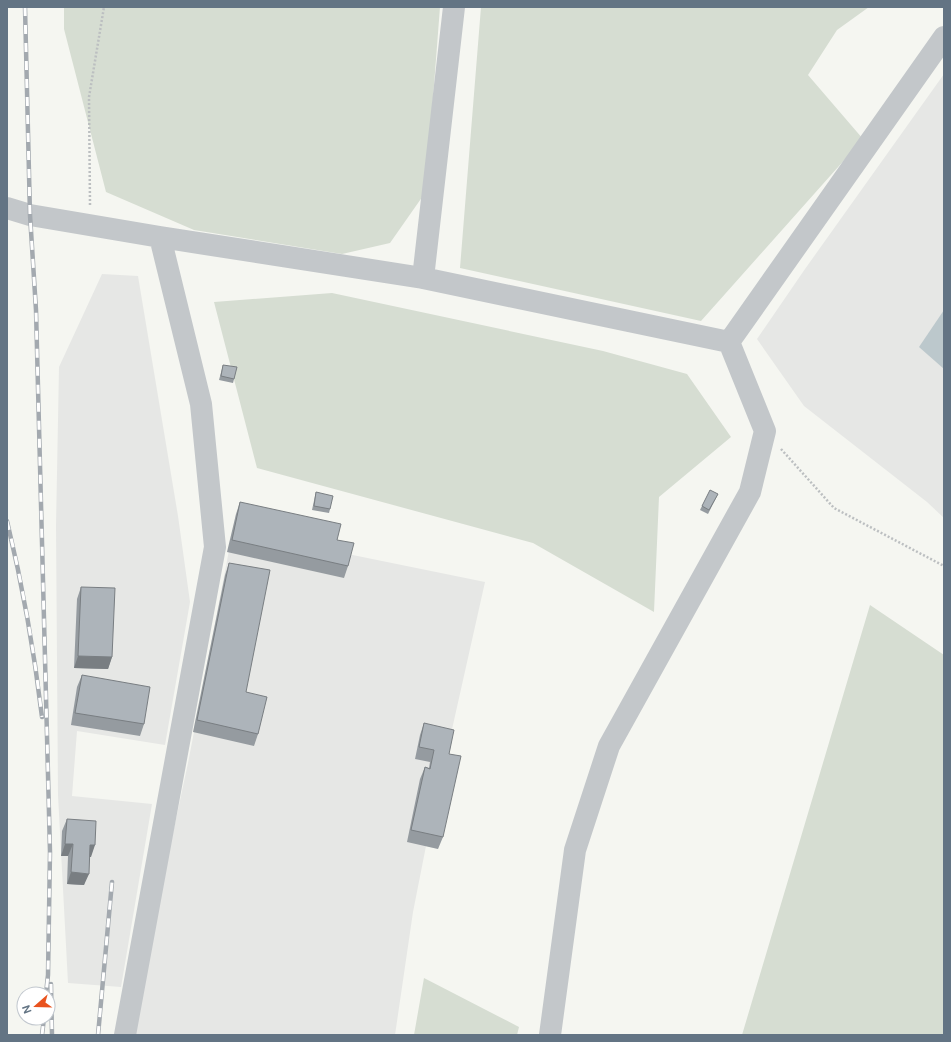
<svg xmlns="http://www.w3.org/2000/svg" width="951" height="1042" viewBox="0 0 951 1042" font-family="'DM Sans',sans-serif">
	<rect width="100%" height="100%" fill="#f5f6f1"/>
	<!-- built -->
	<path fill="#e6e7e5" d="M944 74V518L927 502 804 406 757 339 805 269Z
		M102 274 138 276 178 516 190 602 165 745 77 731 72 796 152 804 121 987 68 983 58 795 56 526 59 367Z
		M236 514 336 535 333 551 485 582 444 765 452 786 438 849 426 846 413 912 395 1035H134L162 884 188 763Z"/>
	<!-- green -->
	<path fill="#d6ddd2" d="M64 7H440L428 163 425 193 390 243 342 254 194 230 106 192 64 29Z
		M481 7H869L837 30 808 75 863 139 701 321 460 268Z
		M332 293 603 351 687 374 731 437 659 497 654 612 533 543 257 468 214 302Z
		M870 605 944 655V1035H742Z
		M424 978 519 1027 517 1035H414Z"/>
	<!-- water -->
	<path fill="#bcc8cc" d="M944 310V369L919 347Z"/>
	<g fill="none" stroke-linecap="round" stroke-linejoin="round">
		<!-- path -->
		<path stroke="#bcbfc1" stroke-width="2.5" stroke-dasharray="2 2" stroke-linecap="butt" d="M90 205 89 97 104 7
			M781 449 834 508 944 566"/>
		<!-- street -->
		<path stroke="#c3c7ca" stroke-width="22" d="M7 208 30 215 160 237 423 278 729 342 765 431 750 492 609 746 575 850 550 1035
			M423 278 454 7
			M729 342 944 37
			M125 1035 215 547 201 404 160 237"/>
		<!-- rail casing -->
		<g stroke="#a3a9af" stroke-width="4.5">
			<path id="rail" d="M25 7 30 215 36 310 50 852 48 975 46 994
				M7 521C23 587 34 650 42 717
				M51 984 52 1035
				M42 1035 44 1018
				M98 1035 112 882"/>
		</g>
		<!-- rail -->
		<use href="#rail" stroke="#fff" stroke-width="3" stroke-dasharray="9" stroke-linecap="butt"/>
	</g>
	<!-- wall -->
	<path fill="#959ba0" d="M223 365 234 379 233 383 219 380Z
		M316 492 330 509 329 513 312 510 315 496Z
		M718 494 708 514 700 510 702 506Z
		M240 502 337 540 348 566 344 578 227 552 236 514Z
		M229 563 246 692 258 734 254 746 193 732 225 575Z
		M81 587 112 657 108 669 74 668 77 599Z
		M82 675 144 724 140 736 71 725 77 687Z
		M424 723 449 754 443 837 438 849 407 842 420 779 425 767 429 768 430 762 415 759 420 735Z
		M67 819 91 857H89L84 885 67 884 68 856H61L62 831Z"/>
	<!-- shaded-wall -->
	<path fill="#797e82" d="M78 656 112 657 108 669 74 668Z
		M65 844H73L68 856H61Z
		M90 845H95L91 857H86Z
		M71 872 89 874 84 885 67 884Z"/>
	<!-- building -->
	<path fill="#adb4ba" stroke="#797e82" d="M223 365 237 367 234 379 221 376Z
		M710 490 718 494 709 510 702 506Z
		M316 492 333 496 330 509 314 506Z
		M240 502 341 524 337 540 354 543 348 566 232 540Z
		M229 563 270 570 246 692 267 697 258 734 197 720Z
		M81 587 115 588 112 657 78 656Z
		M82 675 150 687 144 724 75 713Z
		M424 723 454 730 449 754 461 756 443 837 411 830 425 767 430 769 434 750 419 747Z
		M67 819 96 821 95 845H90L89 874 71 872 73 844H65Z"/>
	<!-- border -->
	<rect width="951" height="1042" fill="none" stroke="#637484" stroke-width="16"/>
	<!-- north arrow -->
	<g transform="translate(36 1006) rotate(250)"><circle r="19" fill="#ffffff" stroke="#c1c7ce"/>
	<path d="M0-3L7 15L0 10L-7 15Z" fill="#e9531e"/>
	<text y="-6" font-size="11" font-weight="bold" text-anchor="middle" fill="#637484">N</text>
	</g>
</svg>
